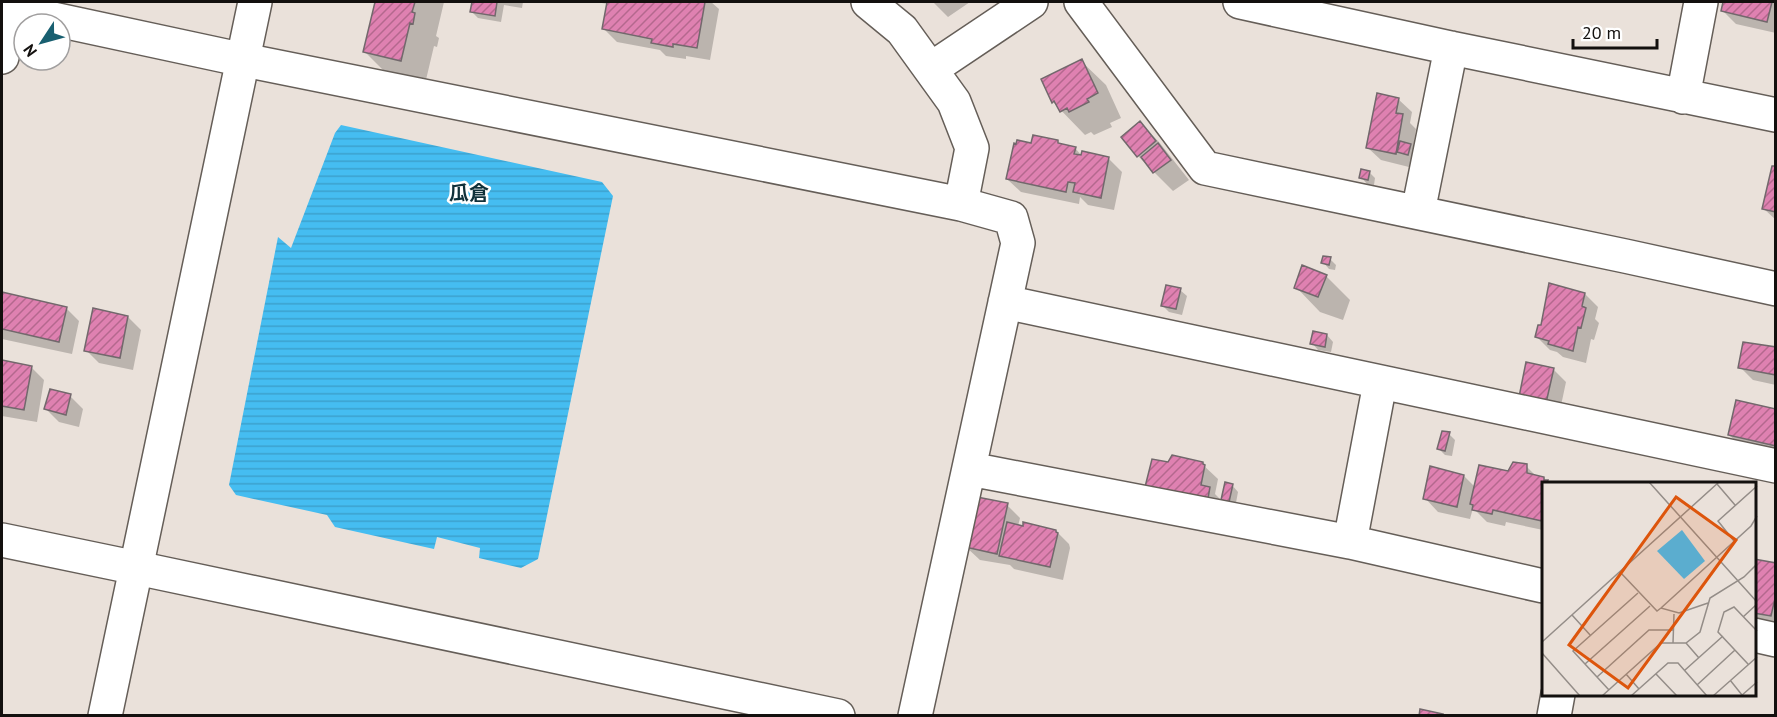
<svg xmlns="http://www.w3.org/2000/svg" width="1777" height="717" viewBox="0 0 1777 717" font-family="'PT Sans','Noto Sans JP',sans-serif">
	<defs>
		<pattern id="water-rules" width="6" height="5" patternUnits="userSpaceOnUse" patternTransform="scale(1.5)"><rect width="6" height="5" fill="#45bdf1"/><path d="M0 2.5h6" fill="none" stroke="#3ca1cd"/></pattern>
		<pattern id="building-hatch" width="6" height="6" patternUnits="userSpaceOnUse" patternTransform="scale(1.5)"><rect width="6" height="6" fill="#df81b1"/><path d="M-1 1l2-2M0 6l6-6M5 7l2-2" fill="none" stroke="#b4688e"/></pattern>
	</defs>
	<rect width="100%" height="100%" fill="#eae1da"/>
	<!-- water -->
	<path fill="url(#water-rules)" d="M341 125 602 182 613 196 538 559 521 568 479 558 480 548 437 537 434 549 335 527 327 515 236 495 229 485 278 237 291 248 335 133Z"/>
	<!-- shadow -->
	<path fill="#0003" d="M377 2H444L436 36 439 38 437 47 434 46 425 84 389 76 365 52Z
		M474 2H523L522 8 504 5 501 22 478 18 472 12Z
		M595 2H711L719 9 710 60 686 56V59L666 56 660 50 617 42 604 29 608 4Z
		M933 2H970L948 17Z
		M1725 2H1776V33L1736 24 1723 11Z
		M1081 61 1106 85 1121 118 1110 123 1112 127 1094 135 1091 132 1085 135 1053 102Z
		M1398 99 1412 112 1410 123 1416 129 1413 148 1416 151 1415 160 1411 159 1409 167 1381 160 1367 147Z
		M1140 123 1159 142 1189 180 1173 191 1138 156Z
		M1057 142 1061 146 1075 148 1082 156 1108 158 1122 172 1114 210 1088 205 1080 197 1079 204 1021 192 1007 179 1032 145Z
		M1776 168V220L1764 209Z
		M1369 172 1375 178 1374 185 1367 184 1361 177Z
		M1330 259 1336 265 1335 270 1329 269 1323 262Z
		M1326 276 1350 300 1343 320 1320 312 1296 287Z
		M1180 290 1187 296 1182 315 1169 312 1163 306Z
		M2 294 66 308 79 321 72 354 2 339Z
		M1585 294 1598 307 1595 319 1599 323 1594 340 1591 339 1586 363 1563 357 1557 352 1550 350 1537 337Z
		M128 317 141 330 133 370 99 363 86 350Z
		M1327 335 1333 342 1331 352 1318 350 1312 343Z
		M1776 348V385L1753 380 1740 367Z
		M2 362 31 367 44 380 37 422 2 416Z
		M1553 369 1566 382 1559 415 1534 409Z
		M70 396 83 409 79 427 59 422 46 409Z
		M1776 411V456L1743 448 1729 435Z
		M1449 434 1455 440 1452 456 1445 455 1439 449Z
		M1169 464H1202L1218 479 1215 494 1222 501 1226 484 1232 485 1238 492 1235 508 1226 516Z
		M1526 466 1537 477 1544 478 1548 483H1543V530L1506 522 1505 526 1487 522 1473 508 1470 519 1438 512 1425 498 1464 476 1475 487Z
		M1007 505 1020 518 1018 526 1056 531 1069 544 1070 548 1063 580 1014 569 1010 565 980 560 966 547Z
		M1754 560 1776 564V627L1754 622Z"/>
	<!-- building -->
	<path fill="url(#building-hatch)" stroke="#72686c" stroke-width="1.5" d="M375 2H415L412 12 415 13 413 24 410 23 401 61 363 52Z
		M472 2H497L495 16 470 12Z
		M607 2H705L697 48 673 44V47L651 43 652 39 602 29Z
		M1723 2H1772L1767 22 1721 11Z
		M1082 59 1098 93 1087 99 1089 102 1069 112 1067 108 1060 112 1054 101 1052 103 1041 79Z
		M1377 93 1399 98 1396 113 1403 114 1396 154 1366 148Z
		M1140 121 1156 141 1137 157 1121 137Z
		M1033 135 1058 140V143L1076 147 1074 154 1081 155 1082 151 1109 157 1101 198 1073 192 1075 183 1068 182 1066 192 1006 179 1014 143 1016 144 1017 140 1031 143Z
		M1400 141 1411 144 1408 155 1397 152Z
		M1158 143 1171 160 1153 173 1141 157Z
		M1772 166H1776V212L1762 209Z
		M1361 169 1370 171 1368 180 1359 178Z
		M1323 256 1331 257 1329 265 1321 263Z
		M1302 265 1327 275 1318 297 1294 288Z
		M1549 283 1585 293 1582 306 1586 308 1581 328 1578 327 1573 351 1548 344 1549 341 1535 337 1538 325H1541Z
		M1166 285 1181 288 1176 309 1161 306Z
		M2 292 67 307 59 342 2 329Z
		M93 308 128 316 120 358 84 351Z
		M1313 331 1327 334 1325 347 1310 344Z
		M1743 342 1776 347V375L1738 368Z
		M2 360 32 366 24 410 2 406Z
		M1526 362 1554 368 1546 403 1519 397Z
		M50 389 71 394 66 415 44 409Z
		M1736 400 1776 409V446L1728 435Z
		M1442 431 1450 432 1445 451 1437 449Z
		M1172 455 1203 462V464L1205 465 1201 485 1210 487 1207 504 1145 487 1152 459 1168 462Z
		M1513 462 1527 464V473L1544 477V480H1548L1547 483H1543L1542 521 1493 510 1492 514 1472 510 1473 505 1470 504 1479 465 1508 471Z
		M1430 466 1464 475 1457 507 1423 499Z
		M1225 482 1233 484 1229 502 1221 500Z
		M977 497 1008 503 997 554 965 547Z
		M1007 522 1023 526V522L1056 530V532L1058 533 1050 567 999 556Z
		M1754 559 1776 563V594L1771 616 1754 613Z
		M1420 709 1443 714 1442 716H1419Z"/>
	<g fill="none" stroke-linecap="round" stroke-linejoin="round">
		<!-- minor casing -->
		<g stroke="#655e58" stroke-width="36">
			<path id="minor" d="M868 2 902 30 954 102 972 148 961 204 1011 218 1018 243 915 716
				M1081 2 1205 168 1625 256 1776 289
				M1240 2 1451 48 1776 115
				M2 8 244 60 961 204
				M2 57 12 10
				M931 69 1031 2
				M1683 97 1701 2
				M1418 212 1451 48
				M1005 302 1776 466
				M970 469 1350 542 1543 586
				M1350 542 1380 383
				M137 568 838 716
				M1754 635 1776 640
				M1554 716 1558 694"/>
		</g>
		<!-- tertiary casing -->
		<g stroke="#655e58" stroke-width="36">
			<path id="tertiary" d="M2 540 137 568
				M105 716 255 2"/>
		</g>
		<!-- minor -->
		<use href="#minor" stroke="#fff" stroke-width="33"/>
		<!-- tertiary -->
		<use href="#tertiary" stroke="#fff" stroke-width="33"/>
	</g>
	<g text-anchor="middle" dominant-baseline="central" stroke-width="5" stroke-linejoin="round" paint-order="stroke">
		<!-- quarter labels -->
		<g font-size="20" font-weight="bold" fill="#103039" stroke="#fff">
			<text x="469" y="193">瓜倉</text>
		</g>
	</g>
	<!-- overview -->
	<g transform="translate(1542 482)">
		<rect width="214" height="214" fill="#eae1da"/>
		<path d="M140 48 163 79 142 97 115 69Z" fill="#45bdf1"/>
		<path fill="none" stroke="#948d88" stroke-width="1.5" d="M107 0 215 120M175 2 193 23M192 59 176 39 215 4M78 90 115 129 119 126 137 131 166 121M119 126 209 44 215 34M30 133 49 154M201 135 215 122M0 160 177 0M131 161 132 132M144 161 157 176M0 171 38 214M43 182 108 124M206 182 176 150 182 130 192 125 215 149M143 188 181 154M84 192 97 207M114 192 135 214M55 195 107 148H131M188 198 200 213M155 203 193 168M67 208 31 169 96 111M60 214 119 161H144L158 150 168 116 202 95 215 82M89 214 126 181H136L165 214M171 214 215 175M199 214 215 200"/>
		<path fill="#dd550c" fill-opacity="0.15" stroke="#dd550c" stroke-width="3" d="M134 15 194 58 86 206 27 163Z"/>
		<rect width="214" height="214" fill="none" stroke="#13100e" stroke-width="3"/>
	</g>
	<!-- border -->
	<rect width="1777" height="717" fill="none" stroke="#13100e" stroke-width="6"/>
	<!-- north arrow -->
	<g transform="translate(42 42) rotate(234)"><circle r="28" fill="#ffffff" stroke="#a19f9f" stroke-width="1.5"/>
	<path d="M0-4.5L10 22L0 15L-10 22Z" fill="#185f70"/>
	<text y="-9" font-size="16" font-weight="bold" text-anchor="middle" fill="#13100e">N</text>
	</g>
	<!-- scale -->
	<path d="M1573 39v9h84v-9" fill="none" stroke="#13100e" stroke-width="3"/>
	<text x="1582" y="39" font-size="18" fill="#13100e" stroke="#ffffff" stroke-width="4.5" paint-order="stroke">20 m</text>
</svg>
